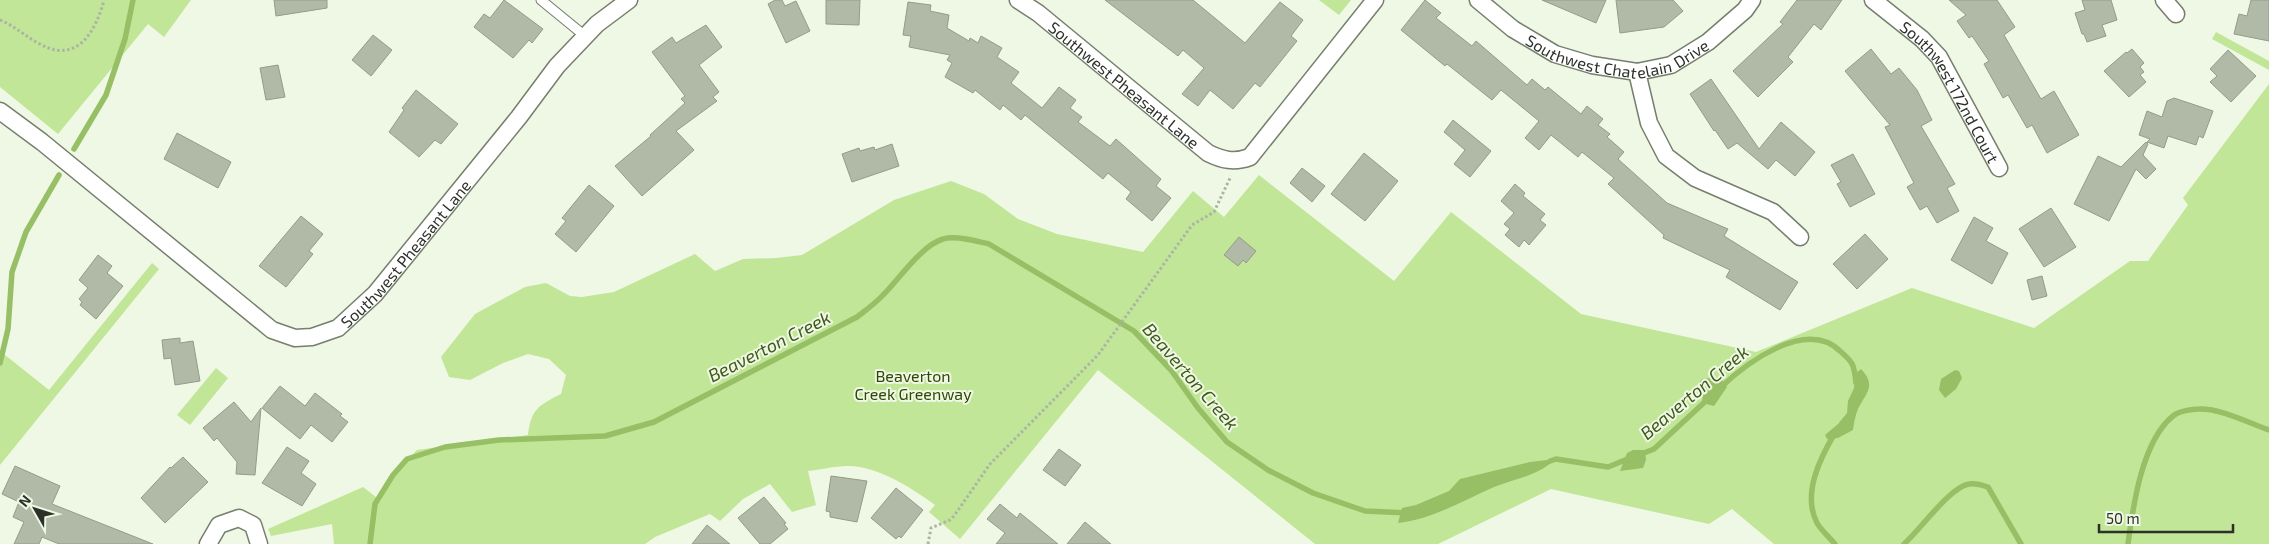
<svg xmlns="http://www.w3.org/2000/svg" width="2269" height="544" viewBox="0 0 2269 544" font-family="'Exo 2',sans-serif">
	<rect width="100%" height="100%" fill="#eef8e4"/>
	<!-- green -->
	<path fill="#c1e697" d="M0 0H191L164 37 148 24 58 134 0 87Z
		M1319 0H1351L1339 15Z
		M2216 32 2269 61V70L2212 39Z
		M2269 84V544H1774L1732 509 1709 524 1551 489 1438 544H1315L1098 370 960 539 929 512 935 505C912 488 876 465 847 466 834 466 820 470 808 471L816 505 792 512 770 484 743 499 720 521 710 514 655 537 645 544H334L332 524 271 536 268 529 363 487 381 501V494L389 480 417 450 528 435C531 409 539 405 561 394L566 375 549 359 528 354 503 363 470 380 449 377 441 357 475 314 525 287 546 283 570 296 582 297 614 292 695 254 715 271 743 259 776 258 802 255 894 200 951 181 984 194 1018 219 1057 234 1143 252 1193 191 1224 217 1259 175 1394 281 1451 212 1581 314 1756 352 1912 288 2034 328 2130 261H2148L2188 205 2183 198Z
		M152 263 159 269 0 465V351L49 390Z
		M216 368 228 378 190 425 177 415Z"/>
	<!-- water -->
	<path fill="#97bf65" d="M1861 369C1877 386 1866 393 1858 409 1855 416 1854 423 1853 430L1838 438 1827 439 1825 435 1838 424 1847 413 1848 401 1854 388 1856 373Z
		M1955 370 1959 371 1962 378 1956 389 1945 398 1939 390 1941 379Z
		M1720 377 1727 387 1714 406 1702 403 1703 392 1699 383 1702 379Z
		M1633 450H1645L1646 460 1643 468 1620 471 1627 453Z
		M1556 459C1537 476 1517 478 1494 487 1462 501 1433 519 1398 523L1402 508 1416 505 1449 491 1460 479 1530 462Z"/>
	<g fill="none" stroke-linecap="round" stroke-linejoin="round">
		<!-- stream -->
		<path stroke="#97bf65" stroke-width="5.5" d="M74 149 106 95 125 39 133 0
			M0 363 8 329 12 272 26 232 59 175
			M1719 389C1746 363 1806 318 1840 351 1854 363 1854 365 1856 383
			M1835 433C1820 458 1802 494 1817 523 1821 530 1829 537 1835 544
			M1639 455 1654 449 1709 398
			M1550 461 1556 459 1608 467 1630 458
			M370 544 375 504 393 475 407 459 445 447 499 440 605 436 654 422 857 317C866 310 876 303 884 294 899 279 922 245 943 239 955 235 977 241 989 244L1134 331 1171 370 1198 408 1227 442 1268 470 1313 493 1365 511 1409 513
			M1904 544C1919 531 1951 486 1969 484 1975 483 1982 485 1988 487L2021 544
			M2128 544C2133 506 2142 441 2173 416 2179 411 2192 409 2199 409 2220 408 2249 423 2269 430"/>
	</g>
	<!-- building -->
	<path fill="#b0baa7" stroke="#939c8a" d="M274 0H327V8L276 16Z
		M504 0 543 29 532 43 529 40 513 58 474 27 484 14 490 18Z
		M775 0H782L785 6 796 1 810 31 786 43 768 4Z
		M826 0H860L859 25 826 24Z
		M1105 0H1193L1245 43 1280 2 1303 20 1291 36 1297 41 1260 87 1255 83 1233 109 1210 90 1198 106 1182 94 1204 68 1183 50 1178 56Z
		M1425 0 1441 13 1436 18 1472 46 1476 41 1527 85 1532 79 1545 90 1548 87 1581 114 1587 106 1603 119 1598 125 1610 134 1607 137 1624 152 1618 159 1667 203 1728 229 1724 236 1798 282 1780 310 1726 277 1730 270 1663 238 1664 235 1608 184 1614 178 1582 152 1578 157 1551 135 1539 150 1525 138 1539 121 1501 90 1492 100 1447 64 1445 66 1401 30Z
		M1542 0H1606L1596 23Z
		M1616 0H1673L1683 11 1664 27 1620 33Z
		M1797 0H1842L1821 30 1814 24 1788 57 1793 62 1758 97 1733 71 1783 24 1780 22Z
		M1949 0H1997L2015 27 2004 35 2041 99 2054 91 2079 135 2047 153 2032 125 2027 128 2008 95 2003 98 1984 64 1989 61 1972 36 1969 38 1957 21 1966 15Z
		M2082 0H2111L2117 20 2102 25 2106 36 2087 42 2084 34H2082L2075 13 2085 10Z
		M2251 0H2269V41L2234 34 2239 14 2247 16Z
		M908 2 931 5 930 11 949 15 947 28 969 41 970 38 978 43 981 36 1002 48 997 57 1019 72 1011 83 1042 108 1059 87 1076 100 1070 108 1082 117 1078 122 1110 146 1116 139 1161 179 1156 186 1171 198 1152 221 1126 199 1131 192 1108 173 1103 179 1025 115 1021 120 1003 105 1000 110 975 90 973 93 945 77 952 63 947 60 950 55 909 47 911 36 903 35Z
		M706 25 722 47 699 65 719 92 713 97 717 101 676 131 694 150 642 196 615 166 651 136 650 135 685 103 681 99 685 96 652 52 672 37 676 43Z
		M373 35 392 50 371 76 352 60Z
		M1871 49 1891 74 1899 68 1917 90 1932 120 1921 126 1955 184 1947 188 1959 211 1937 223 1927 206 1920 210 1907 187 1914 183 1885 127 1890 125 1845 71Z
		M2132 49 2144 63 2140 67 2144 72 2140 75 2146 82 2129 97 2104 71 2126 52 2127 53Z
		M2228 50 2256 76 2231 102 2210 82 2217 76 2210 69Z
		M278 65 285 97 266 100 260 68Z
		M1711 79 1759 149 1781 122 1815 152 1795 176 1776 160 1768 169 1737 143 1728 149 1715 130 1714 131 1690 94Z
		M416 90 458 124 441 144 435 140 419 157 389 132 404 110 402 108Z
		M2174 98 2213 111 2203 138 2199 136 2196 145 2168 136 2164 148 2147 142 2150 139 2139 135 2147 111 2162 117 2167 101Z
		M1453 120 1491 151 1470 177 1454 164 1465 150 1444 132Z
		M177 133 231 162 218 188 164 159Z
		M2146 142 2148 144 2143 155 2156 169 2146 179 2136 169 2109 221 2074 204 2098 156 2121 167Z
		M892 144 899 166 852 182 842 154 859 148 860 151 874 147 875 150Z
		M1364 153 1398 181 1365 221 1331 194Z
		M1853 154 1875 194 1850 207 1837 184 1841 182 1831 165Z
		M1302 168 1325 186 1312 202 1290 183Z
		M1515 184 1525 193 1523 196 1545 214 1540 220 1546 225 1529 245 1524 240 1519 247 1505 235 1510 229 1504 224 1514 213 1501 201Z
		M589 185 614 206 576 252 555 234 566 221 562 218Z
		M2051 208 2076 247 2044 267 2019 229Z
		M301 216 323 234 309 251 313 254 286 287 259 266Z
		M1974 217 1993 228 1986 241 2008 253 1992 284 1951 260Z
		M1865 234 1888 259 1857 289 1833 264Z
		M1239 237 1256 251 1246 263 1243 260 1238 266 1224 255Z
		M98 255 112 266 107 273 123 286 96 319 80 305 82 302 79 299 88 288 79 280Z
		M2042 276 2047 296 2032 300 2027 280Z
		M180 338V343L193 341 200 381 175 385 171 358 164 359 162 340Z
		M280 386 305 406 315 393 342 414 340 416 348 422 332 442 311 425 300 439 262 408Z
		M234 402 251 422 261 408 255 475 236 474 237 462 217 438 214 441 203 428Z
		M287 447 309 461 301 473 316 484 302 506 262 483Z
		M1059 449 1081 465 1065 486 1043 470Z
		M183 457 208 482 165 523 141 498 170 467 171 468Z
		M15 466 60 486 52 504 153 544H59L42 537 39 544H14L24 522 13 517 19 502 2 494Z
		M831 476 867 481 857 522 830 517V512L826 511Z
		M896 488 923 510 901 538 899 536 896 539 871 518Z
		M764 497 786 523 784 524 788 529 770 544H760L738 518Z
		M1000 504 1017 518 1020 513 1058 544H996L1005 533 987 519Z
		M1085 522 1111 544H1067Z
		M707 525 730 544H692Z"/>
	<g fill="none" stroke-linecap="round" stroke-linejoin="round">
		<!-- lane casing -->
		<g stroke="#767e6d" stroke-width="11">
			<path id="lane" d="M541 0 585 36"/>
		</g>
		<!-- street casing -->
		<g stroke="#767e6d" stroke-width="19">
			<g id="street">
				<path id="s1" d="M1018 0 1038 13 1208 153C1222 160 1234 163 1250 157L1375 0"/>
				<path id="s2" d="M1478 0 1513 29 1555 54 1592 65 1637 72 1671 65 1708 42 1745 10 1752 0"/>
				<path id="s3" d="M1873 0 1922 39 1939 57 1999 168"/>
				<path d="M2164 0 2176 14"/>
				<path d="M1637 72 1649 123 1666 156 1695 178 1773 212 1800 237"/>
				<path id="s4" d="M0 111 42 142 272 330 295 338 312 337 338 328 375 294 519 117 557 66 597 24 629 0"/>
				<path d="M208 544 219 525 239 518 253 525 259 544"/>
			</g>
		</g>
		<!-- path -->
		<path stroke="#acb4a5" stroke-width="3" stroke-dasharray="2.5 2.5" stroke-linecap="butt" d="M0 20C15 26 26 37 40 44 77 65 96 31 104 0
			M928 544 931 528 950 520 954 516 990 464 1098 355 1192 225 1214 212 1231 176"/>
		<!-- lane -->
		<use href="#lane" stroke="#fff" stroke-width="9"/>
		<!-- street -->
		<use href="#street" stroke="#fff" stroke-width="16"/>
	</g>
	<g text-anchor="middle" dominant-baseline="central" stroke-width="4" stroke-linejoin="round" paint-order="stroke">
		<!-- street labels -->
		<g font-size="16" fill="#2c3029" stroke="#eef8e4">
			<text stroke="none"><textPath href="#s2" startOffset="159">Southwest Chatelain Drive</textPath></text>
			<text stroke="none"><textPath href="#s1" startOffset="136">Southwest Pheasant Lane</textPath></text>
			<text stroke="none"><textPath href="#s3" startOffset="122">Southwest 172nd Court</textPath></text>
			<text stroke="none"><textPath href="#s4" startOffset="519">Southwest Pheasant Lane</textPath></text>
		</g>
		<!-- park labels -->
		<g font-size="16" fill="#304804" stroke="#eef8e4">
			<text x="913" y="375">Beaverton<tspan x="913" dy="18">Creek Greenway</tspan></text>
		</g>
		<!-- water labels -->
		<g font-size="18" font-style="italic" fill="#40591a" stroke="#eef8e4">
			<text transform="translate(769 346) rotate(-27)">Beaverton Creek</text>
			<text transform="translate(1191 376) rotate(49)">Beaverton Creek</text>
			<text transform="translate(1694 392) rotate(-40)">Beaverton Creek</text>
		</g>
	</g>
	<!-- north arrow -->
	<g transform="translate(35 509) rotate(309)" stroke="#eef8e4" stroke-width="4" paint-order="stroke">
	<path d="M0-4L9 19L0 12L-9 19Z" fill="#2c3029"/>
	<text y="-8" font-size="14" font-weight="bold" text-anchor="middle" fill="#2c3029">N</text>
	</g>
	<!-- scale -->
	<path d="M2099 524v8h134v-8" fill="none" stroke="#2c3029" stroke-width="2.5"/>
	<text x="2106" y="524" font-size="15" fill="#2c3029" stroke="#eef8e4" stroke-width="4" paint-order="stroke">50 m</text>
</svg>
